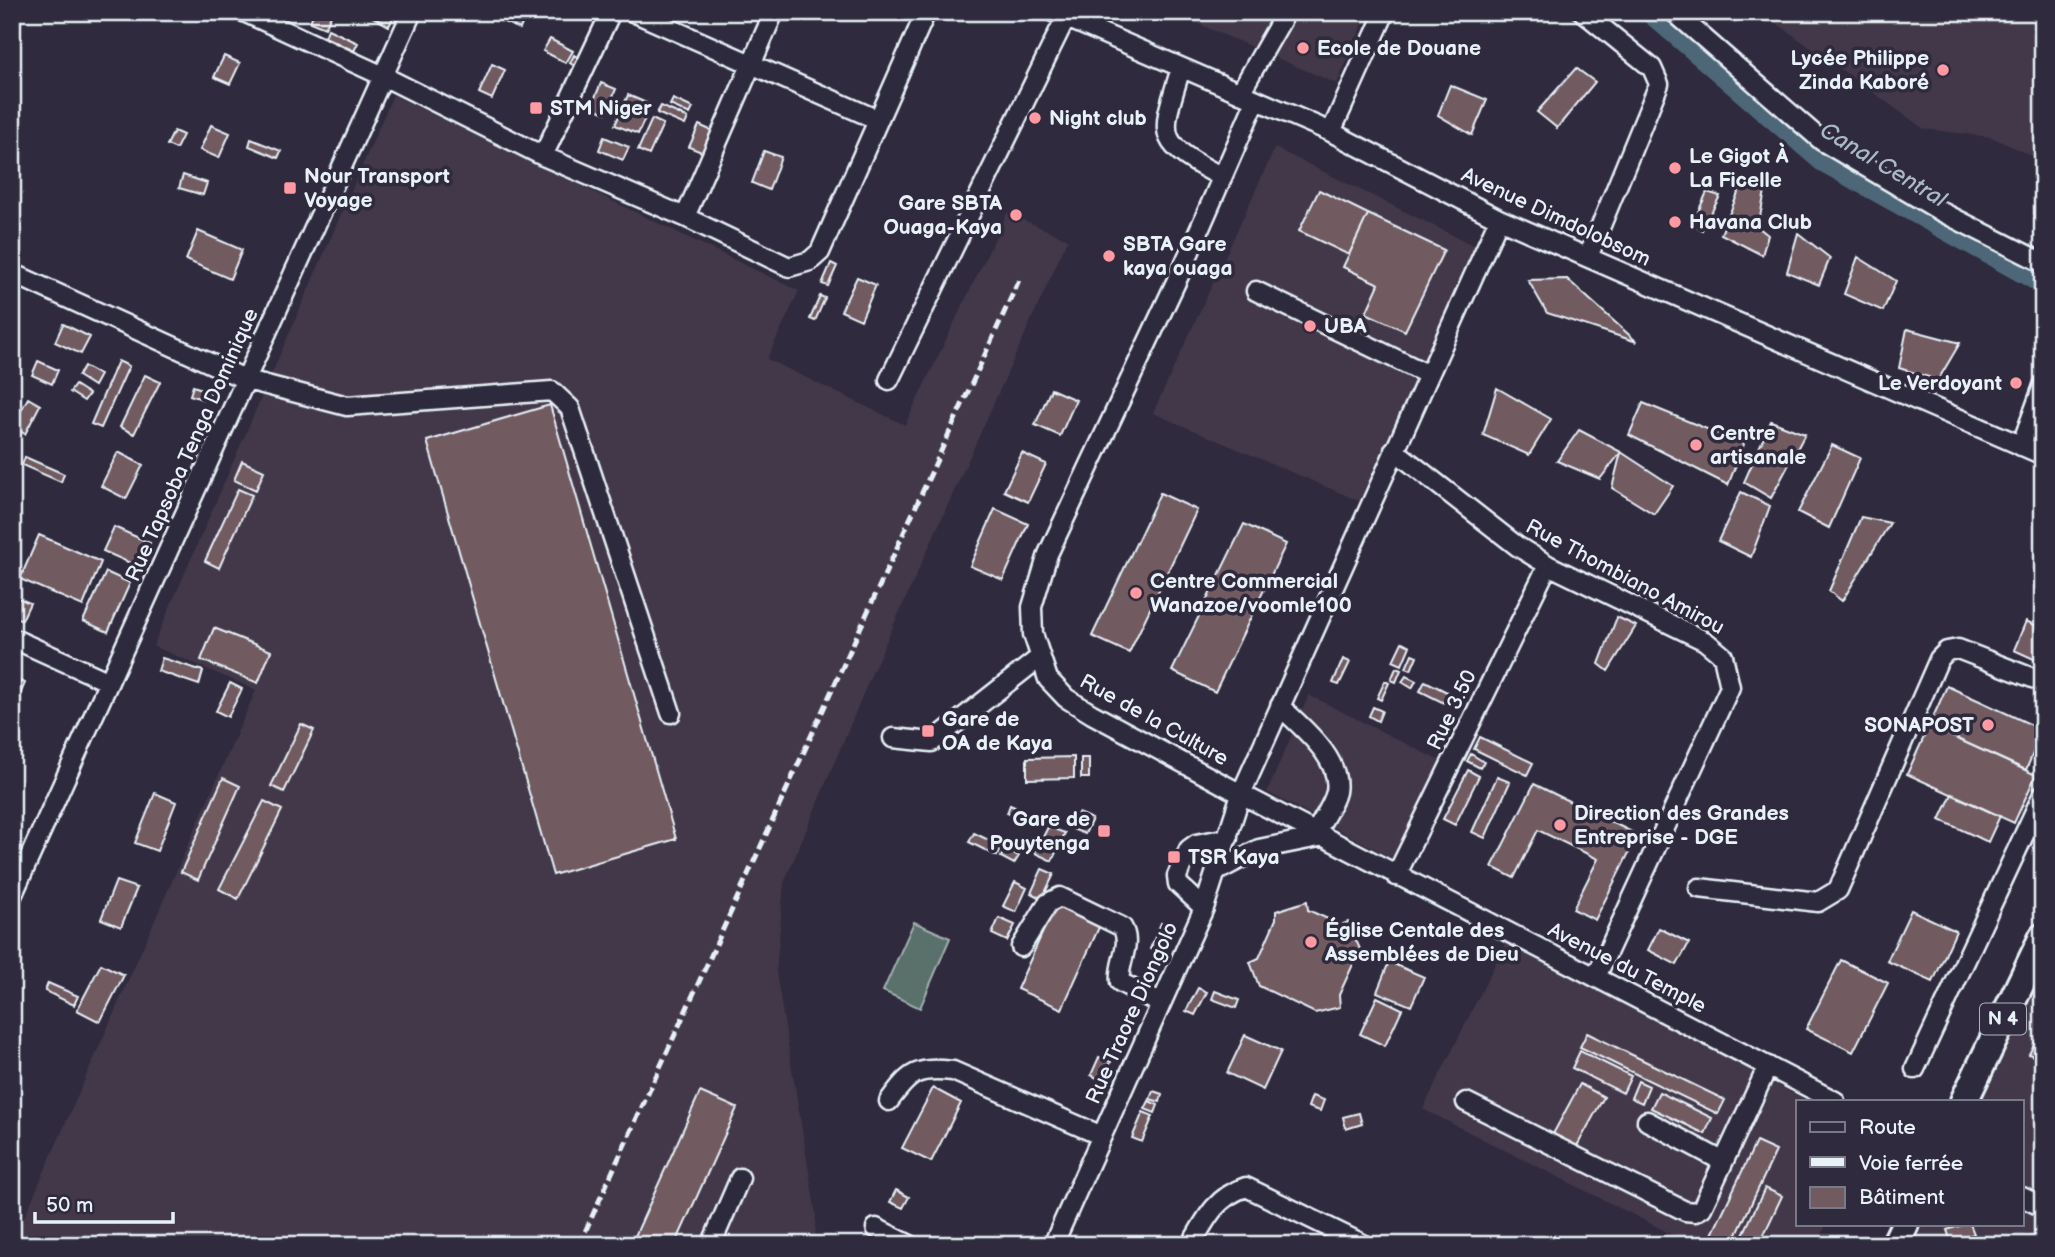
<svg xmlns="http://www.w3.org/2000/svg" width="2055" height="1257" viewBox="0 0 2055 1257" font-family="'Balsamiq Sans',sans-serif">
	<rect width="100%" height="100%" fill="#2f2a3d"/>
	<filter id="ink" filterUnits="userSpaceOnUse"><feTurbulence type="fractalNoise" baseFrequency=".0143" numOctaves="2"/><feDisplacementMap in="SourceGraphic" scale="14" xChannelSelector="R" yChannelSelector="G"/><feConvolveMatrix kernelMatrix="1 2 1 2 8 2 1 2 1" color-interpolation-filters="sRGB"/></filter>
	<g filter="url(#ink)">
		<!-- built -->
		<path fill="#433848" d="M1171 12H1368L1337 84Z
			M1761 12H2043V161L1991 137 1924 129Z
			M393 95 799 291 767 359 905 425 1007 213 1068 239 872 673 784 883 776 972 816 1214 815 1245H12L256 690 153 646Z
			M1275 148 1477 247 1359 501 1153 413Z
			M1309 695 1442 762 1394 859 1267 792Z
			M2043 938V1245H1895L1905 1224H2022V1101H1964Z
			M1506 942 1808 1101H1798V1224H1827L1816 1245H1693L1423 1109Z"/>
		<!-- pitch -->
		<path fill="#5a706b" stroke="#a1b0b2" stroke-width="2" d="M914 922 950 938 920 1008 883 991Z"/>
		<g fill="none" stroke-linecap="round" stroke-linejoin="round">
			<!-- canal -->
			<path stroke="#4e6678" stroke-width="19" d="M1648 12 1822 162 2043 285"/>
		</g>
		<!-- building -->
		<path fill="#715a60" stroke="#e8f1f8" stroke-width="2" d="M314 12 332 13 325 28 310 22Z
			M373 12H391L395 14 389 26 371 16Z
			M502 12H527L520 29 499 20Z
			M328 29 358 43 354 51 325 37Z
			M550 39 573 51 566 63 543 51Z
			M574 55 584 61 580 69 570 63Z
			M224 56 240 63 230 84 214 77Z
			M492 64 505 70 492 99 479 93Z
			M1576 68 1595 82 1557 128 1537 112Z
			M601 83 616 89 606 113 591 107Z
			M1450 85 1487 100 1472 135 1438 115Z
			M628 95 651 105 638 134 615 125Z
			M673 99 693 108 690 114 670 105Z
			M661 106 688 118 685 125 657 113Z
			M652 119 663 124 649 155 638 150Z
			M211 125 230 133 219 158 200 150Z
			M699 125 719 134 709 155 689 147Z
			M174 131 183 135 176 149 167 145Z
			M604 137 629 147 623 160 599 150Z
			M251 139 281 151 278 158 249 146Z
			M764 151 781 157 769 190 752 183Z
			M183 175 207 183 203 195 179 188Z
			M1743 181 1765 191 1758 227 1768 235 1762 255 1721 234Z
			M1319 190 1368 214 1349 255 1299 231Z
			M1707 192 1720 196 1702 230 1693 223Z
			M1368 214 1444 250 1405 331 1366 313 1379 284 1343 267Z
			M198 231 242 250 230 279 186 260Z
			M1798 233 1830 258 1819 285 1787 272Z
			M1858 257 1896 281 1883 311 1844 294Z
			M831 263 837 266 828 286 822 284Z
			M857 277 876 285 861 320 841 311Z
			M1567 279 1637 342 1547 313 1528 280Z
			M820 296 825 298 815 321 810 319Z
			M63 324 90 337 81 354 55 342Z
			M1907 329 1960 343 1938 380 1899 368Z
			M38 361 58 370 52 384 32 375Z
			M118 361 129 366 101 428 91 424Z
			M84 366 100 375 94 386 78 376Z
			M145 375 160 382 134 434 120 427Z
			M75 385 89 394 84 401 70 392Z
			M193 386 211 392 208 401 190 395Z
			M1497 388 1551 419 1529 455 1483 435Z
			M1051 389 1076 400 1060 436 1035 425Z
			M28 398 40 405 25 434 12 426Z
			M1643 403 1744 444 1728 485 1629 435Z
			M550 405 676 839 553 875 427 441Z
			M1771 421 1805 434 1771 498 1744 482Z
			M1579 430 1621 452 1600 479 1557 461Z
			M1832 445 1860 458 1829 528 1798 512Z
			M118 452 143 465 126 499 101 486Z
			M1621 452 1673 486 1654 514 1612 488Z
			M1022 453 1046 464 1028 502 1004 491Z
			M25 457 64 474 61 482 22 465Z
			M242 461 264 471 256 490 234 480Z
			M238 489 252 495 219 568 205 561Z
			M1741 492 1770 506 1751 557 1718 541Z
			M1160 493 1197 510 1129 653 1092 636Z
			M995 509 1028 524 1003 580 970 566Z
			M1861 517 1890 523 1842 601 1829 591Z
			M1244 524 1286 544 1215 692 1172 671Z
			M114 527 150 543 139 567 103 551Z
			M39 535 101 562 83 606 20 579Z
			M106 572 130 583 108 632 83 621Z
			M13 596 30 603 22 620 12 616Z
			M1617 617 1636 626 1608 671 1599 664Z
			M2026 621 2043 629V663L2014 650Z
			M214 628 271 651 258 683 201 660Z
			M1402 642 1410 646 1402 665 1393 661Z
			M1412 654 1417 656 1411 670 1406 668Z
			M162 658 203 671 199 685 158 671Z
			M1343 659 1350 662 1339 685 1333 683Z
			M1396 668 1401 670 1396 682 1391 680Z
			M1406 676 1416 681 1412 688 1402 682Z
			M12 678 25 683 12 713Z
			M1385 681 1389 683 1381 700 1377 698Z
			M1425 681 1449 693 1444 703 1420 691Z
			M230 683 242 689 228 717 216 711Z
			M1947 686 2043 730 2026 770 1929 726Z
			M1373 707 1382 711 1378 721 1369 716Z
			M301 724 314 730 284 792 271 786Z
			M1929 726 2036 775 2014 823 1907 774Z
			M1480 737 1533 763 1527 775 1474 749Z
			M1471 754 1484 762 1480 768 1467 761Z
			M1074 757V778L1027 779V758Z
			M1081 758H1089V778H1081Z
			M1468 770 1479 776 1455 825 1443 819Z
			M1497 777 1510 782 1485 838 1472 832Z
			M223 778 240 786 198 880 181 872Z
			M1534 784 1638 835 1595 920 1573 909 1598 859 1538 830 1514 878 1492 867Z
			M155 793 176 802 157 851 135 843Z
			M1952 794 2000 816 1988 842 1940 820Z
			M264 801 282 810 238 899 219 889Z
			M1010 805 1024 811 1021 819 1007 813Z
			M1078 813 1092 819 1085 834 1072 829Z
			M1048 827 1065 833 1052 861 1035 853Z
			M974 833 1001 846 997 856 969 842Z
			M1005 849 1019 856 1014 864 1001 857Z
			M1042 869 1054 874 1042 899 1031 893Z
			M116 881 137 888 121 927 101 919Z
			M1015 882 1027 888 1016 912 1003 906Z
			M1307 901 1308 910 1341 925 1348 922 1364 958 1355 960 1339 995 1340 1007 1315 1013 1259 986 1250 962 1259 958 1276 919V911Z
			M1055 905 1100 925 1062 1009 1017 989Z
			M1911 910 1956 931 1933 982 1887 961Z
			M999 918 1015 925 1007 941 992 934Z
			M1161 923 1173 928 1162 954 1150 949Z
			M1659 928 1689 943 1677 965 1648 950Z
			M1841 960 1888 983 1853 1052 1806 1029Z
			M1389 962 1424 977 1411 1006 1377 992Z
			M101 964 124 975 100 1022 77 1010Z
			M48 983 78 996 74 1005 45 991Z
			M1198 988 1207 992 1195 1015 1186 1011Z
			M1215 991 1239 1000 1236 1008 1212 999Z
			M1377 997 1402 1009 1385 1046 1360 1034Z
			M2043 1027V1061L2029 1054Z
			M1587 1033 1725 1100 1718 1114 1580 1047Z
			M1245 1035 1281 1051 1263 1090 1227 1073Z
			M1580 1051 1631 1076 1623 1093 1572 1068Z
			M1099 1057 1111 1062 1103 1081 1091 1075Z
			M1638 1081 1649 1086 1642 1103 1631 1098Z
			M1580 1084 1604 1097 1577 1146 1553 1134Z
			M933 1088 961 1103 931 1162 902 1148Z
			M1153 1091 1162 1094 1160 1102 1150 1099Z
			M700 1092 737 1108 675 1245H631Z
			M1659 1092 1712 1118 1705 1134 1651 1108Z
			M1312 1096 1324 1100 1320 1111 1308 1107Z
			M1149 1101 1158 1105 1155 1113 1145 1109Z
			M1143 1112 1153 1116 1142 1142 1132 1138Z
			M1359 1113 1362 1124 1346 1129 1343 1117Z
			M1756 1142 1776 1151 1732 1245H1707Z
			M1765 1188 1782 1196 1759 1245H1738Z
			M896 1190 909 1197 903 1208 890 1202Z
			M1965 1224H1970L1974 1234 1951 1242 1947 1230Z"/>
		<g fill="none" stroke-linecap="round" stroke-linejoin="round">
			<!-- minor casing -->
			<g stroke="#e8f1f8" stroke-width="23">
				<path id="minor" d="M244 12 383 76 543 156 685 217 789 267 810 261 820 252 926 12
					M633 12 878 120
					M1053 12 1331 132 1499 219 2043 455
					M1583 12 1652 68 1659 84 1588 257
					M1674 12 1822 141 1942 212 2043 263
					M1181 68C1160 138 1154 141 1222 177
					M1240 93 1281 21 1283 12
					M1256 100 1183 267 1048 554 1032 607 1033 634 1048 679 1066 698 1092 714 1241 794 1835 1101
					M1331 132 1385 12
					M543 156 611 12
					M685 217 774 12
					M12 273 247 380 347 406 552 391 570 408 671 713
					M1256 291 1429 375
					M889 380 1066 17
					M2021 446 2043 386
					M1394 450 1517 546 1548 565 1705 641 1723 656 1730 687 1596 977
					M12 638 109 682
					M1280 706C1301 727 1342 758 1336 792 1333 805 1322 820 1316 832
					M893 738 932 742 1039 658
					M1217 871 1259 849 1324 836
					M1396 876 1548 565
					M1699 888 1818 902 1838 890 1939 659 1947 651 1958 649 2043 682
					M12 896 412 12
					M1204 908 1178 884 1177 876 1189 849 1196 844 1228 838
					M1021 947 1048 903 1060 897 1122 927C1133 945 1117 963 1120 982L1161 1004
					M1915 1069 2043 794
					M889 1101C910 1072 917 1067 953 1071L1102 1136
					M1466 1102 1685 1211 1695 1212 1702 1208 1768 1066
					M1647 1121 1722 1161
					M2022 1197 2043 1207
					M876 1228 910 1245
					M711 1245 740 1178
					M1053 1245 1204 908 1241 794 1499 219
					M1191 1245C1206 1218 1216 1197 1246 1187L1365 1245"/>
			</g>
			<!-- highway casing -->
			<g stroke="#e8f1f8" stroke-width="32">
				<path id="highway" d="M1964 1101 2043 937
					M1895 1245 1905 1224"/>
			</g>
			<!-- minor -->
			<use href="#minor" stroke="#2f2a3d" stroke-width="18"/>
			<!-- highway -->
			<use href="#highway" stroke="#2f2a3d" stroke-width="26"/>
			<!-- rail -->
			<path stroke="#e8f1f8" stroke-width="5" stroke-dasharray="10 5" stroke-linecap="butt" d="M579 1245 1019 280"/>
		</g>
	</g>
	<!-- markers -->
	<g fill="#ff9aa2" stroke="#2f2a3d" stroke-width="2.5">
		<circle cx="1303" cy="48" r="7"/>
		<circle cx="1943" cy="70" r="7"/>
		<rect x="529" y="101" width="14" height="14" rx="3.5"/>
		<circle cx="1035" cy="118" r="7"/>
		<circle cx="1675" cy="168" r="7"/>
		<rect x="283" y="181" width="14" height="14" rx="3.5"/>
		<circle cx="1016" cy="215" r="7"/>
		<circle cx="1675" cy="222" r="7"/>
		<circle cx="1109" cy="256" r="7"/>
		<circle cx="1310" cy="326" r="7"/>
		<circle cx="2016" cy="383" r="7"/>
		<circle cx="1696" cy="445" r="7"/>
		<circle cx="1136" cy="593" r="7"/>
		<circle cx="1988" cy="725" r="7"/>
		<rect x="921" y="724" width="14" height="14" rx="3.5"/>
		<circle cx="1560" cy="825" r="7"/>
		<rect x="1097" y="824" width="14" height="14" rx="3.5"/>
		<rect x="1167" y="850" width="14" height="14" rx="3.5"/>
		<circle cx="1311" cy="942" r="7"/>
	</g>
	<g text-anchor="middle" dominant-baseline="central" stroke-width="7" stroke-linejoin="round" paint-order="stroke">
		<!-- shield labels -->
		<rect fill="#2f2a3d" stroke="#b0b5c0" stroke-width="2" x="1980" y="1003.5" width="46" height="31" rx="5"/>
		<g font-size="19" font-weight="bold" fill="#e8f1f8">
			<text x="2003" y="1019">N 4</text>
		</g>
		<!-- poi labels -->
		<g font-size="21" font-weight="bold" fill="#e8f1f8" stroke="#2f2a3d" text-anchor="start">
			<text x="1317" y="48">Ecole de Douane</text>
			<text x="1929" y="58" text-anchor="end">Lycée Philippe<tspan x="1929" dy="24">Zinda Kaboré</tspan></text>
			<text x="550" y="108">STM Niger</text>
			<text x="1049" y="118">Night club</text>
			<text x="1689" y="156">Le Gigot À<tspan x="1689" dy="24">La Ficelle</tspan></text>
			<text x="304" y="176">Nour Transport<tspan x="304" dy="24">Voyage</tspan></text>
			<text x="1002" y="203" text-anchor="end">Gare SBTA<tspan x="1002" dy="24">Ouaga-Kaya</tspan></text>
			<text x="1689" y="222">Havana Club</text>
			<text x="1123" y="244">SBTA Gare<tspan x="1123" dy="24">kaya ouaga</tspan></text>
			<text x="1324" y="326">UBA</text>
			<text x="2002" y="383" text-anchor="end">Le Verdoyant</text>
			<text x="1710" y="433">Centre<tspan x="1710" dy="24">artisanale</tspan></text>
			<text x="1150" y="581">Centre Commercial<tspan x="1150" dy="24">Wanazoe/voomle100</tspan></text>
			<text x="942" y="719">Gare de<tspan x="942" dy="24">OA de Kaya</tspan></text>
			<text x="1974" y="725" text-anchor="end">SONAPOST</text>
			<text x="1574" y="813">Direction des Grandes<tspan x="1574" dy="24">Entreprise - DGE</tspan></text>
			<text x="1090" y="819" text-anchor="end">Gare de<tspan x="1090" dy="24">Pouytenga</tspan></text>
			<text x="1188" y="857">TSR Kaya</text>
			<text x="1325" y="930">Église Centale des<tspan x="1325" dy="24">Assemblées de Dieu</tspan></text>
		</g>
		<!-- street labels -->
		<g font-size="21" fill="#e8f1f8" stroke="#2f2a3d">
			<text transform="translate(1556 217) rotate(25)">Avenue Dimdolobsom</text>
			<text transform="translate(192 445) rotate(-66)">Rue Tapsoba Tenga Dominique</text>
			<text transform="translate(1625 577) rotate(28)">Rue Thombiano Amirou</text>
			<text transform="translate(1452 710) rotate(-64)">Rue 3.50</text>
			<text transform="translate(1154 720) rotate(29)">Rue de la Culture</text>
			<text transform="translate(1627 968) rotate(27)">Avenue du Temple</text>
			<text transform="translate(1132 1013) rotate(-66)">Rue Traore Diongolo</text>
		</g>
		<!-- water labels -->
		<g font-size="23" font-style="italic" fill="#aab9c5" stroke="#2f2a3d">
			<text transform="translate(1883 165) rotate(31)">Canal Central</text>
		</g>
	</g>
	<!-- margin -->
	<rect width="2055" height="1257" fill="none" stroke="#2f2a3d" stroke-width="42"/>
	<rect x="21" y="21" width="2013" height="1215" fill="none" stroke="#e8f1f8" stroke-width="2.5" filter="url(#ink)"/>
	<!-- legend -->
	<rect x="1796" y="1100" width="228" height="126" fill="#2f2a3d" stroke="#797a88" stroke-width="2"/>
	<rect x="1810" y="1122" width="35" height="10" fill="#2f2a3d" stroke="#797a88" stroke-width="2"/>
	<text x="1859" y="1134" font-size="21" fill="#e8f1f8">Route</text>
	<rect x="1810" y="1157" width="35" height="10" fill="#e8f1f8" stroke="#797a88" stroke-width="2"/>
	<text x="1859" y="1170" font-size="21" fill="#e8f1f8">Voie ferrée</text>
	<rect x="1810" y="1187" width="35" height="21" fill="#715a60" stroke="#797a88" stroke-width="2"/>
	<text x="1859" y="1204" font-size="21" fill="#e8f1f8">Bâtiment</text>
	<!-- scale -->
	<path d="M35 1212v10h138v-10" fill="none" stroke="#e8f1f8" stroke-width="3.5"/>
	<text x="46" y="1212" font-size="21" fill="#e8f1f8" stroke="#2f2a3d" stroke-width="5" paint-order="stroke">50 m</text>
</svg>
